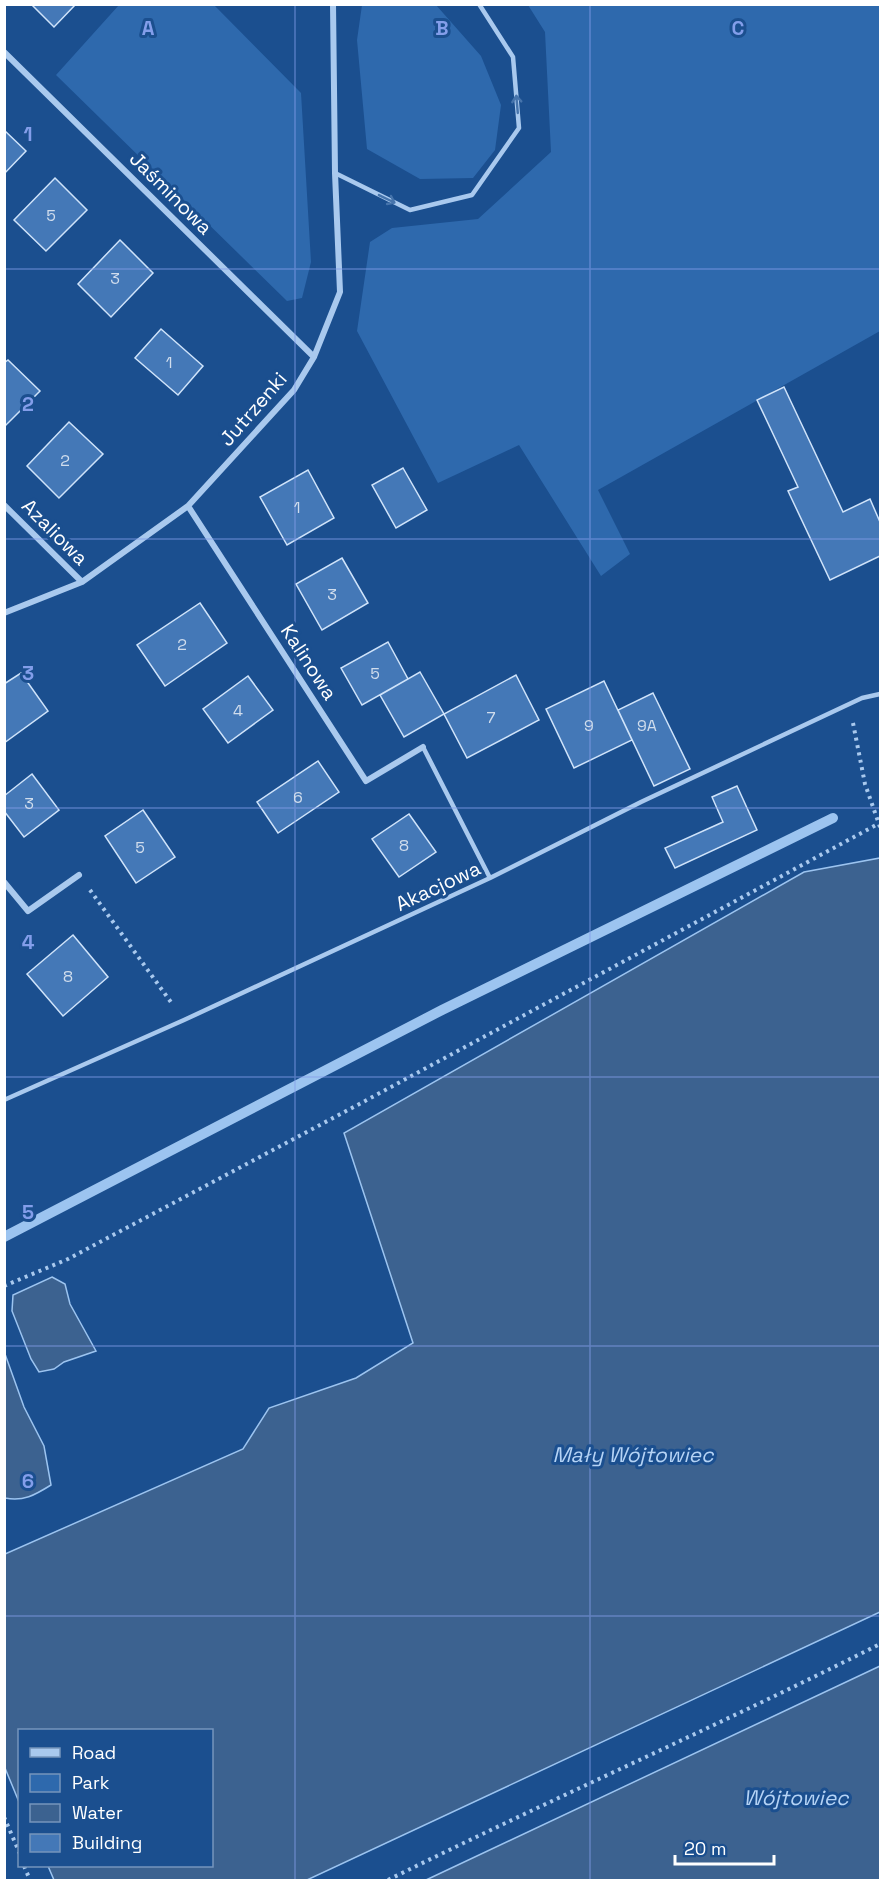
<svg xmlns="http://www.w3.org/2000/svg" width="885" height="1885" viewBox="0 0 885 1885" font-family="'Space Grotesk',sans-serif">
	<rect width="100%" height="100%" fill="#1b4f8f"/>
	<!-- green -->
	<path fill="#2e69ad" d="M119 5H214L301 93 311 262 302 298 287 301 56 75Z
		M362 5H436L481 56 501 105 495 150 473 178 420 179 367 149 357 40Z
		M528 5H880V331L598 490 630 554 601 576 519 445 438 483 357 331 370 242 392 228 478 219 551 152 545 32Z"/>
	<!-- water -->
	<path fill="#3c6290" stroke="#9cc4f0" stroke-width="1.5" d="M880 858V1612L307 1880H54L48 1866H212V1730H20L19 1802 5 1768V1554L243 1449 269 1408 356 1378 413 1343 344 1133 804 872Z
		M52 1277 65 1284 70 1304 96 1351 64 1362 54 1369 39 1372 31 1359 12 1311 13 1295Z
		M5 1354 24 1407 44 1446 51 1485C35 1495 23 1502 5 1498Z
		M880 1666V1880H426Z"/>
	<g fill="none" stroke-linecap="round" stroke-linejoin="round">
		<!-- stream -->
		<path stroke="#9cc4f0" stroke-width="10" d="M4 1237 442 1010 833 818"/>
	</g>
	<!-- building -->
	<path fill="#4478b7" stroke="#cfe3fa" stroke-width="1.5" d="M31 4H76L54 27Z
		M4 130 26 151 4 174Z
		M55 178 87 210 46 251 14 220Z
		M120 240 153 273 111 317 78 284Z
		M161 329 203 366 178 395 135 358Z
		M8 360 40 391 4 427V363Z
		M784 387 843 512 870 499 880 522V556L830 580 788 491 798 487 757 400Z
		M69 422 103 454 59 498 27 466Z
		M403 468 427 510 396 528 372 485Z
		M308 470 334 518 287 545 260 497Z
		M342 558 368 603 322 630 296 584Z
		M200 603 227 643 165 686 137 645Z
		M388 642 408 679 362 705 341 668Z
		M420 672 444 714 404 737 380 695Z
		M21 673 48 711 4 743V684Z
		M516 675 539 720 467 758 444 714Z
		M248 676 273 710 228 743 203 709Z
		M604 681 632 740 574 768 546 709Z
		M653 693 690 769 654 786 618 710Z
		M318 761 339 792 278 833 257 802Z
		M32 774 59 810 24 837 4 811V796Z
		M737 786 757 830 675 868 665 848 723 822 712 797Z
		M143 810 175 857 136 883 105 836Z
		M409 814 436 852 399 877 372 839Z
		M73 935 108 977 63 1016 27 974Z"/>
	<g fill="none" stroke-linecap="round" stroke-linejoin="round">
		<!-- path -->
		<path stroke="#a9c9ee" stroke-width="4" stroke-dasharray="3 4.5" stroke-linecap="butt" d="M853 723 865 784 880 827
			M90 890 173 1005
			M4 1286 68 1259 365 1101 878 824
			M4 1817 20 1854
			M24 1866 30 1880
			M388 1880C551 1799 718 1726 880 1644"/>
		<!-- service -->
		<path stroke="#a9c9ee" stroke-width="4.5" d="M335 173 410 210 472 195 519 128 513 57 479 4
			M423 747 490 878
			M4 1100 184 1020 490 878 641 802 862 698 880 694"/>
		<!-- minor -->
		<path stroke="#a9c9ee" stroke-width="6" d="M4 52 314 357
			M4 505 82 582
			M188 506 366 781 423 747
			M4 613 82 582 188 506 294 390 314 357 340 292 335 173 333 4
			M4 882 28 911 79 875"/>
	</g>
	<!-- one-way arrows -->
	<defs><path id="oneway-shaft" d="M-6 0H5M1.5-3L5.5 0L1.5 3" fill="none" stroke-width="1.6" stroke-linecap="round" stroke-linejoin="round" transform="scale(1.5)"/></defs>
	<g stroke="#4674ac">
		<use href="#oneway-shaft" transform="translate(517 104) rotate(-95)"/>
		<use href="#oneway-shaft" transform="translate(387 199) rotate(26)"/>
	</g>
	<!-- grid -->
	<path fill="none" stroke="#839eea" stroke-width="1.5" stroke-opacity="0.55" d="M295 4V1880M590 4V1880M4 269H880M4 539H880M4 808H880M4 1077H880M4 1346H880M4 1616H880"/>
	<g text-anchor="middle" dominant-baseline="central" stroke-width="6" stroke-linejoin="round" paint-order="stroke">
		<!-- number labels -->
		<g font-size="16" fill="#d0dded">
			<text x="51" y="215">5</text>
			<text x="115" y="278">3</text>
			<text x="169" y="362">1</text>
			<text x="65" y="460">2</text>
			<text x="297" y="507">1</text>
			<text x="332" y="594">3</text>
			<text x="182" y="644">2</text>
			<text x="375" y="673">5</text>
			<text x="238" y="710">4</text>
			<text x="491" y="717">7</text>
			<text x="589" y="725">9</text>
			<text x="647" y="725">9A</text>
			<text x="298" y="797">6</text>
			<text x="29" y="803">3</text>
			<text x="404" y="845">8</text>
			<text x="140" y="847">5</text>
			<text x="68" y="976">8</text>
		</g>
		<!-- street labels -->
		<g font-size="20" fill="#fff" stroke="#1b4f8f">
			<text transform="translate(171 193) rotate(45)">Jaśminowa</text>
			<text transform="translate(253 409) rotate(-49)">Jutrzenki</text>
			<text transform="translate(55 532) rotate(45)">Azaliowa</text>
			<text transform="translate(309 662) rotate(57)">Kalinowa</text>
			<text transform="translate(438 886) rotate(-25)">Akacjowa</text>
		</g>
		<!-- water labels -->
		<g font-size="21" font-style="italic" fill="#b5d3f5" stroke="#1b4f8f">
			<text x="633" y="1454">Mały Wójtowiec</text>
			<text x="796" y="1797">Wójtowiec</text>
		</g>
	</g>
	<g font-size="20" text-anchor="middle" font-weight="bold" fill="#839eea" stroke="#1b4f8f" stroke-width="6" stroke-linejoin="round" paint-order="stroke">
		<text x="148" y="35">A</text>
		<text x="442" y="35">B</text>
		<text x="738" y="35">C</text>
		<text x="28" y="141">1</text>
		<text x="28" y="411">2</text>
		<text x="28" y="680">3</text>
		<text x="28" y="949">4</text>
		<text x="28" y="1219">5</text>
		<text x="28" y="1488">6</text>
	</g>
	<!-- border -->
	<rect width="885" height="1885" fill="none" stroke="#ffffff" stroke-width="12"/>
	<!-- legend -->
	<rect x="18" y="1729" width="195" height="138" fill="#1b4f8f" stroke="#7695bc" stroke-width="1.5"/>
	<rect x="30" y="1748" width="30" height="9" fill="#a9c9ee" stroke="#7695bc" stroke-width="1.5"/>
	<text x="72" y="1759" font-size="18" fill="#ffffff">Road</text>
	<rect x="30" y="1774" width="30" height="18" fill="#2e69ad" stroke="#7695bc" stroke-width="1.5"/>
	<text x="72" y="1789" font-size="18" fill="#ffffff">Park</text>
	<rect x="30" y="1804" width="30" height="18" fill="#3c6290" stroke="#7695bc" stroke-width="1.5"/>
	<text x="72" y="1819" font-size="18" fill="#ffffff">Water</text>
	<rect x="30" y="1834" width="30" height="18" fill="#4478b7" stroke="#7695bc" stroke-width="1.5"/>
	<text x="72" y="1849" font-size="18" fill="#ffffff">Building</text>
	<!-- scale -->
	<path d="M675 1855v9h99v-9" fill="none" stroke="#ffffff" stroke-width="3"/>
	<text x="684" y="1855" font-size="18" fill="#ffffff" stroke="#1b4f8f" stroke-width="4.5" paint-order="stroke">20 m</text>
</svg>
